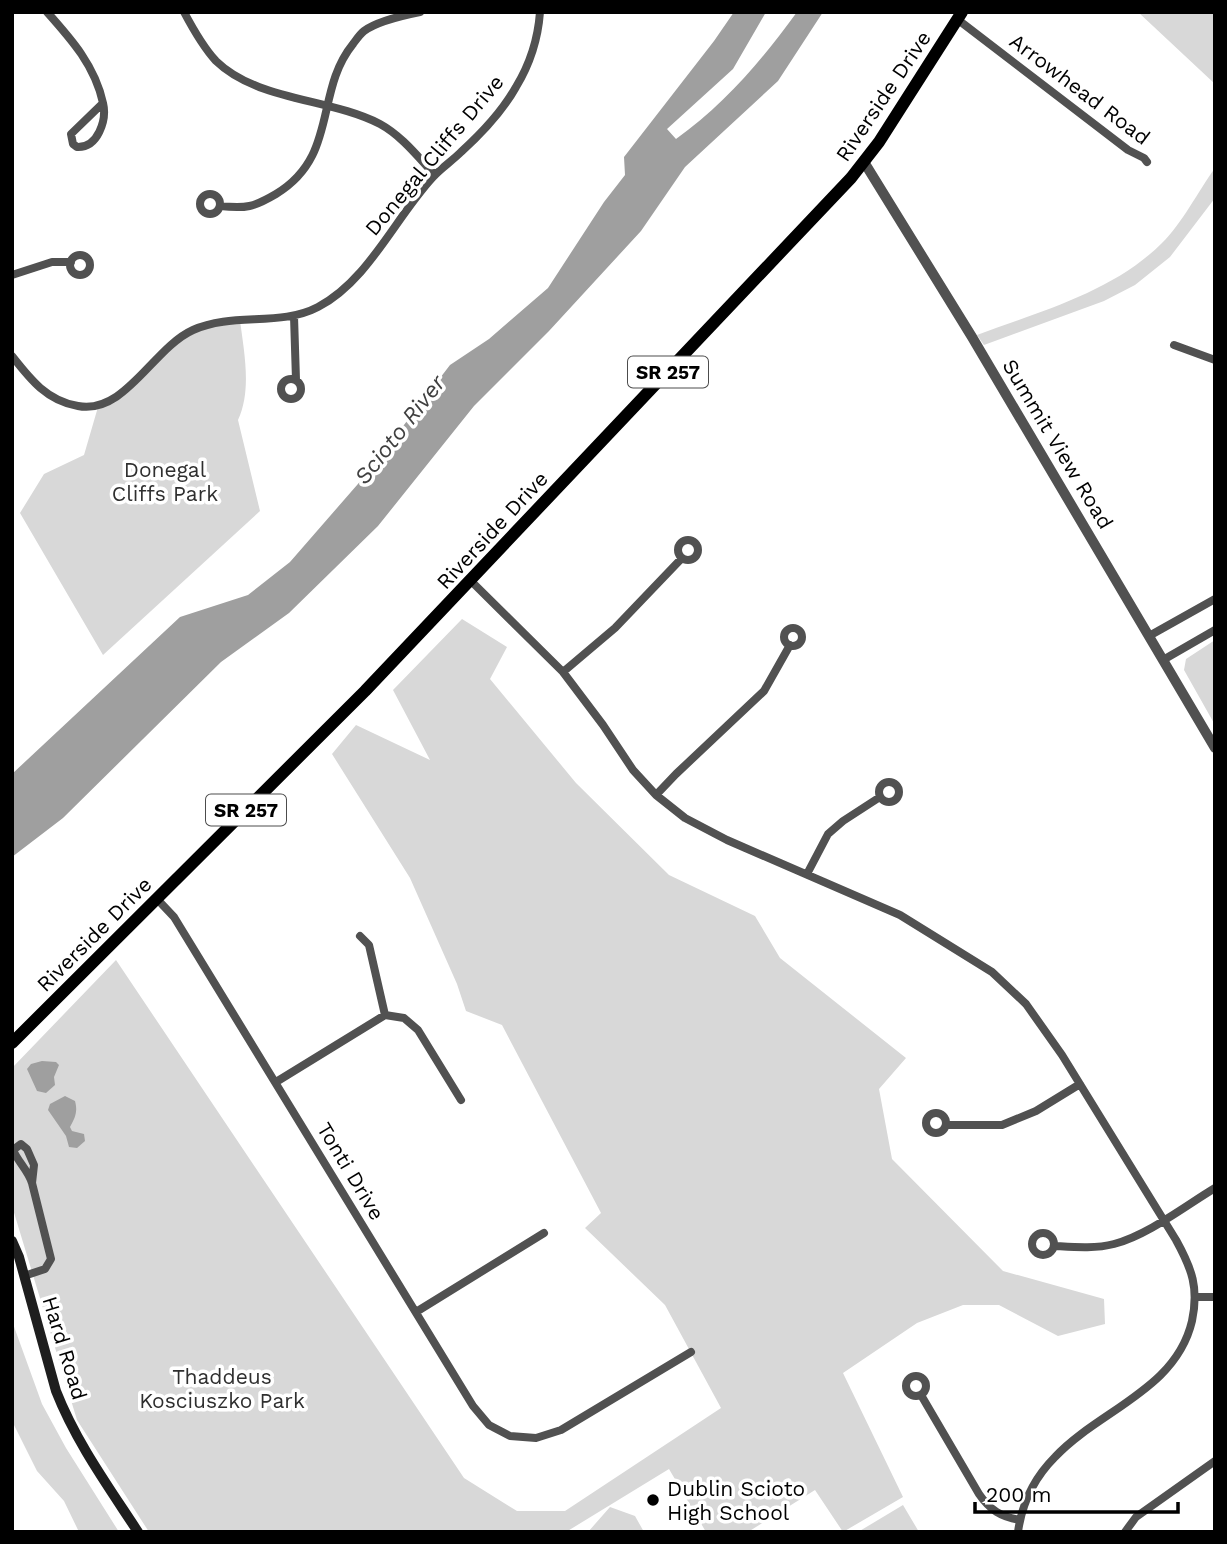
<svg xmlns="http://www.w3.org/2000/svg" width="1227" height="1544" viewBox="0 0 1227 1544" font-family="'Work Sans',sans-serif">
	<rect width="100%" height="100%" fill="#fff"/>
	<!-- green -->
	<path fill="#d8d8d8" d="M1138 12H1215V84Z
		M1215 168V198L1170 257 1135 285 1104 301 984 345 977 335C1041 311 1113 292 1162 243 1181 225 1199 190 1215 168Z
		M240 320C244 352 252 390 238 420L260 511 103 655 20 513 44 474 84 455 98 407 104 405 193 330Z
		M462 619 507 647 490 679 576 783 669 875 755 916 780 958 906 1058 879 1089 892 1159 1003 1271 1104 1299 1105 1324 1058 1336 999 1305H963L917 1323 843 1373 903 1497 843 1532 815 1490 748 1532H706L669 1469 566 1532H149L77 1420 12 1206V1068L116 960 464 1478 517 1511H565L721 1408 665 1305 585 1228 601 1213 502 1025 466 1011 457 984 410 878 332 754 356 725 430 760 393 690Z
		M1215 640V725L1184 670 1186 659Z
		M12 1321 42 1404 66 1448 119 1532H79L64 1501 37 1471 12 1421Z
		M903 1505 919 1532H858Z
		M610 1507 635 1516 644 1532H588Z"/>
	<!-- water -->
	<path fill="#9f9f9f" d="M734 12H766L733 69 667 129 676 139C724 105 762 60 797 12H823L778 81 685 167 641 231 549 331 474 406 378 526 289 613 221 662 63 818 12 857V774L180 617 248 595 290 562 364 477 450 365 489 339 548 288 604 202 625 175 624 157 714 41Z
		M42 1061 56 1062 59 1065 54 1077 55 1085 46 1093 37 1091 27 1069 31 1064Z
		M65 1096 75 1101C78 1112 75 1118 70 1127L72 1131 84 1134 85 1141 77 1148 69 1147 66 1136 48 1110 50 1104Z"/>
	<g fill="none" stroke-linecap="round" stroke-linejoin="round">
		<!-- minor -->
		<path stroke="#515151" stroke-width="8" d="M47 12C72 40 95 66 103 103
			M184 12C193 29 203 47 216 61 257 101 330 98 380 124 402 136 418 157 435 175
			M957 19 1128 150 1144 158 1147 162
			M103 103C107 120 98 148 77 147L73 144 71 134Z
			M200 204a10 10 0 1 1 20 0a10 10 0 1 1-20 0Z
			M220 206C246 209 254 207 276 194 339 156 314 92 353 44 356 40 360 34 364 31 376 22 405 15 420 12
			M70 265a10 10 0 1 1 20 0a10 10 0 1 1-20 0Z
			M12 275 52 262H71
			M294 316 296 380
			M1174 345 1215 360
			M12 356C30 379 47 401 78 406 125 415 153 348 193 330 233 312 280 327 318 307 368 281 395 218 433 177 441 168 452 161 461 152 482 133 502 112 516 87 530 64 538 39 540 12
			M281 389a10 10 0 1 1 20 0a10 10 0 1 1-20 0Z
			M678 550a10 10 0 1 1 20 0a10 10 0 1 1-20 0Z
			M471 581 563 672 603 725 633 770 656 795 685 818 727 840 900 915 992 972 1026 1004 1062 1055 1176 1240C1192 1269 1199 1288 1192 1321 1176 1390 1099 1410 1055 1457 1034 1478 1022 1503 1018 1532
			M784 637a9 9 0 1 1 18 0a9 9 0 1 1-18 0Z
			M1149 636 1215 599
			M1163 660 1215 630
			M563 672 615 628 682 558
			M879 792a10 10 0 1 1 20 0a10 10 0 1 1-20 0Z
			M656 795 676 774 764 691 790 645
			M807 874 828 834 843 821 880 797
			M157 899 174 917 473 1406 489 1425 510 1436 536 1438 561 1430 691 1352
			M360 936 369 945 385 1015
			M276 1082 385 1015 404 1018 418 1030 461 1100
			M926 1123a10 10 0 1 1 20 0a10 10 0 1 1-20 0Z
			M946 1125H1002L1036 1111 1080 1084
			M1032 1244a11 11 0 1 1 22 0a11 11 0 1 1-22 0Z
			M1054 1246C1073 1247 1095 1249 1114 1244 1148 1235 1185 1206 1215 1188
			M24 1276 45 1269 51 1259 32 1183 34 1165 27 1149 21 1144 13 1150C18 1162 28 1170 32 1183
			M1195 1297H1215
			M416 1312 544 1233
			M906 1386a10 10 0 1 1 20 0a10 10 0 1 1-20 0Z
			M921 1395 979 1494C990 1510 1001 1517 1020 1520
			M1125 1532 1136 1517 1215 1461"/>
		<!-- tertiary -->
		<path stroke="#515151" stroke-width="10" d="M864 162 972 337 1215 748"/>
		<!-- secondary -->
		<path stroke="#1e1e1e" stroke-width="10" d="M12 1241 19 1257 56 1391C76 1442 108 1486 138 1532"/>
		<!-- primary -->
		<path stroke="#000" stroke-width="12" d="M12 1043 365 691 851 178 879 142 962 12"/>
	</g>
	<!-- markers -->
	<circle fill="#000" stroke="#fff" stroke-width="2.5" cx="653" cy="1500" r="7"/>
	<g text-anchor="middle" dominant-baseline="central" stroke-width="7" stroke-linejoin="round" paint-order="stroke">
		<!-- shield labels -->
		<g fill="#fff" stroke="#4c4c4c" stroke-width="2">
			<rect x="628" y="356.5" width="80" height="31" rx="5"/>
			<rect x="206" y="794.5" width="80" height="31" rx="5"/>
		</g>
		<g font-size="19" font-weight="bold" fill="#000">
			<text x="668" y="372">SR 257</text>
			<text x="246" y="810">SR 257</text>
		</g>
		<!-- street labels -->
		<g font-size="21" fill="#000" stroke="#fff">
			<text transform="translate(1080 89) rotate(37)">Arrowhead Road</text>
			<text transform="translate(883 96) rotate(-56)">Riverside Drive</text>
			<text transform="translate(434 155) rotate(-50)">Donegal Cliffs Drive</text>
			<text transform="translate(1058 444) rotate(59)">Summit View Road</text>
			<text transform="translate(492 530) rotate(-47)">Riverside Drive</text>
			<text transform="translate(94 934) rotate(-45)">Riverside Drive</text>
			<text transform="translate(351 1171) rotate(59)">Tonti Drive</text>
			<text transform="translate(65 1348) rotate(73)">Hard Road</text>
		</g>
		<!-- park labels -->
		<g font-size="21" fill="#2f2f2f" stroke="#fff">
			<text x="165" y="469">Donegal<tspan x="165" dy="24">Cliffs Park</tspan></text>
			<text x="222" y="1376">Thaddeus<tspan x="222" dy="24">Kosciuszko Park</tspan></text>
		</g>
		<!-- poi labels -->
		<g font-size="21" fill="#000" stroke="#fff" text-anchor="start">
			<text x="667" y="1488">Dublin Scioto<tspan x="667" dy="24">High School</tspan></text>
		</g>
		<!-- water labels -->
		<g font-size="23" font-style="italic" fill="#404040" stroke="#fff">
			<text transform="translate(400 430) rotate(-52)">Scioto River</text>
		</g>
	</g>
	<!-- border -->
	<rect width="1227" height="1544" fill="none" stroke="#000000" stroke-width="28"/>
	<!-- scale -->
	<path d="M975 1502v10h203v-10" fill="none" stroke="#000000" stroke-width="3.5"/>
	<text x="986" y="1502" font-size="21" fill="#000000" stroke="#ffffff" stroke-width="5" paint-order="stroke">200 m</text>
</svg>
